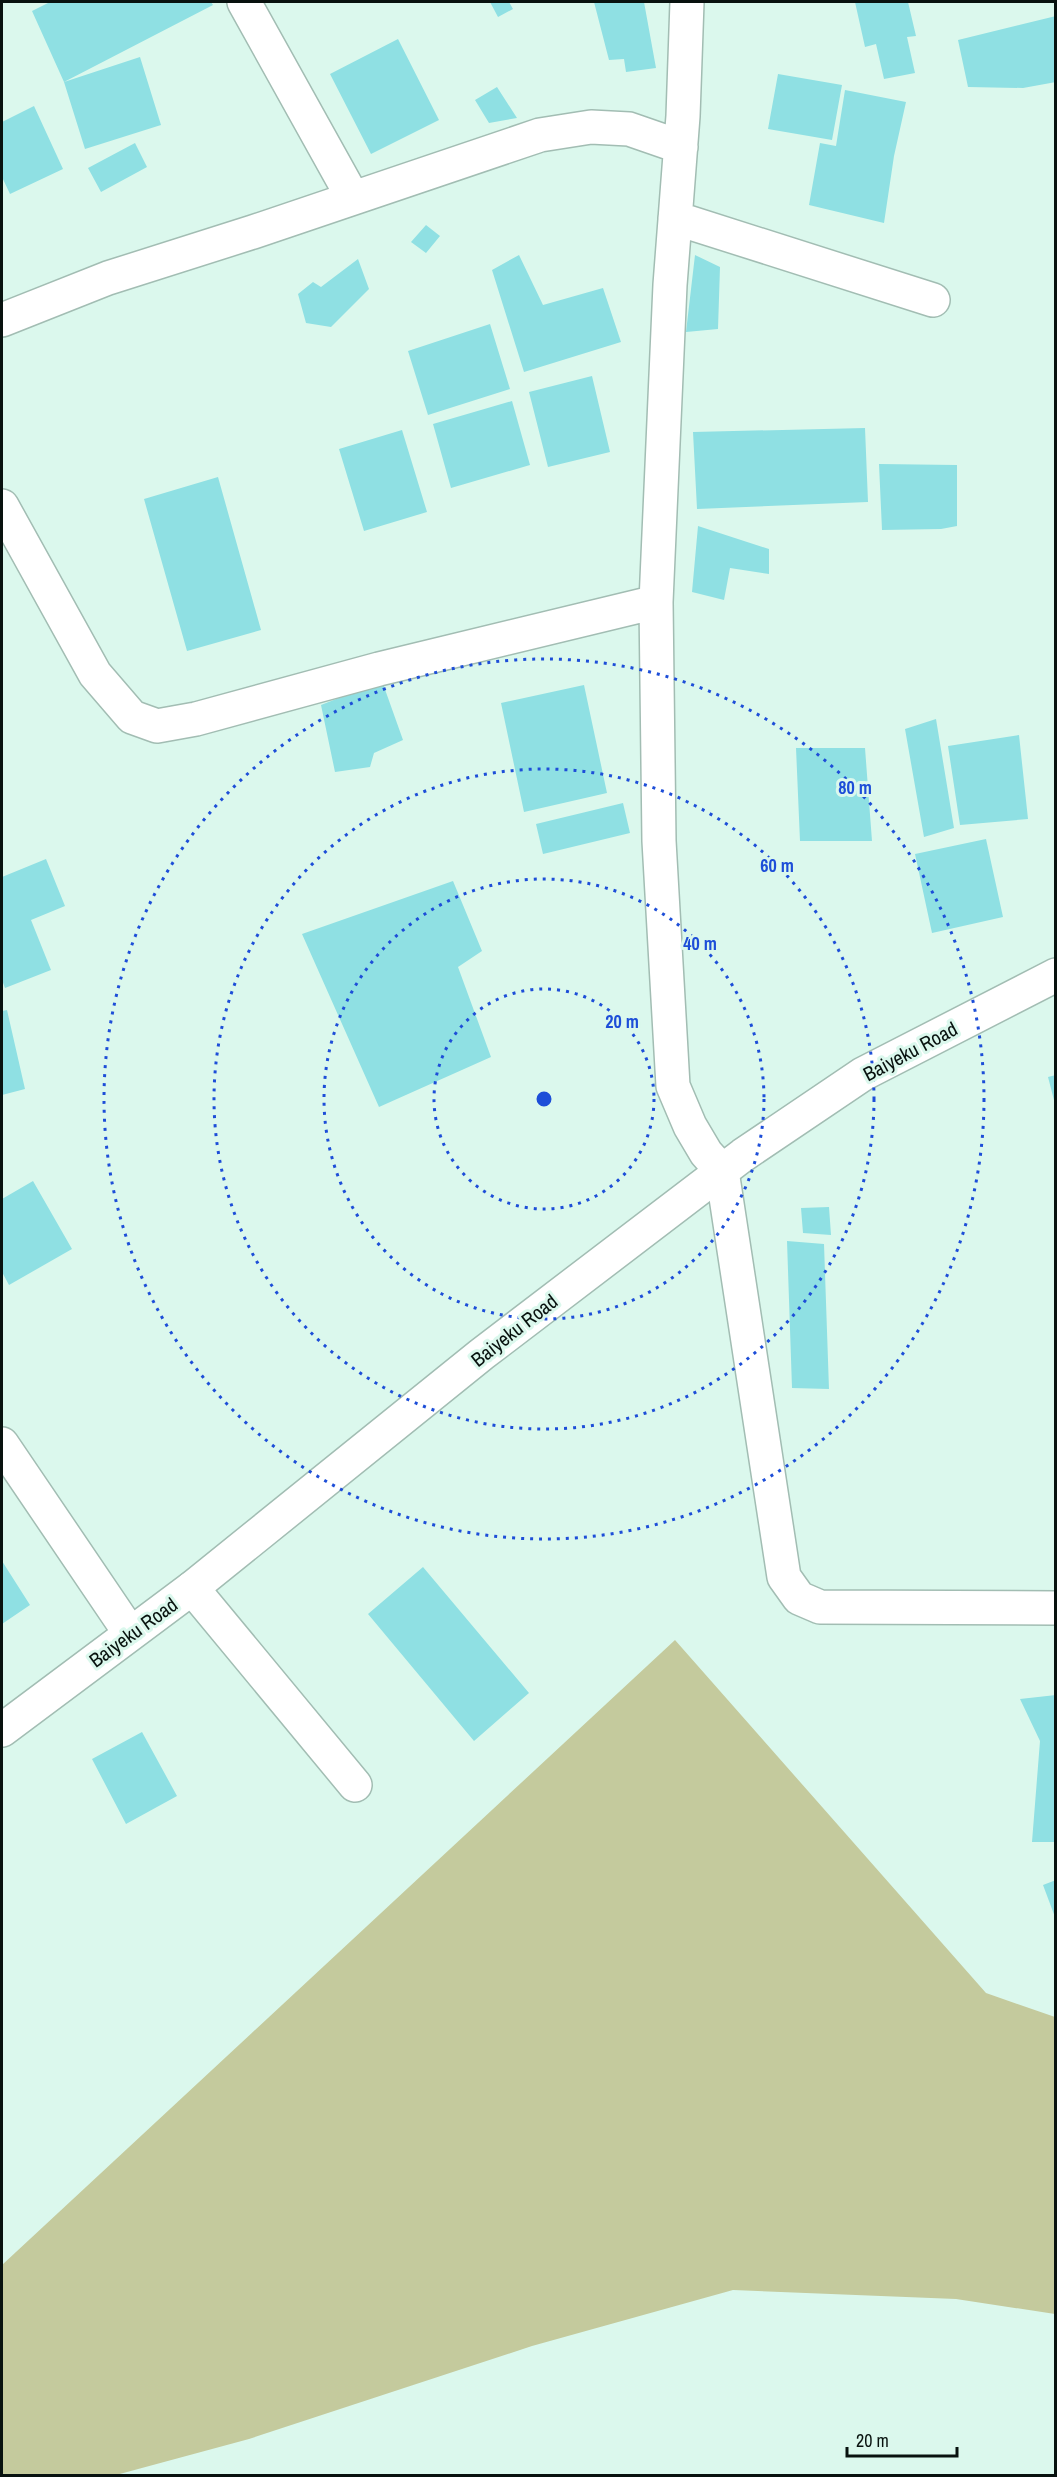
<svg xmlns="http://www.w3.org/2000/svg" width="1057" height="2477" viewBox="0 0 1057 2477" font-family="'Archivo Narrow',sans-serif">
	<rect width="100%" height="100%" fill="#dbf8ed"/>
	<!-- green -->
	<path fill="#c4ca9d" d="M675 1640 986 1993 1055 2017V2314L956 2299 733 2290 532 2346 249 2439 116 2475H2V2265Z"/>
	<!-- building -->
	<path fill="#8fe0e3" d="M50 2H211L213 5 64 82 32 11Z
		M490 2H509L513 9 498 17Z
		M594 2H644L656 68 626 72 624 59 609 60Z
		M855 2H908L916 36 907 37 915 73 884 79 876 44 865 47Z
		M1056 16V82L1023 88 968 87 958 40Z
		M398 39 439 120 371 154 330 74Z
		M140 57 161 125 85 149 64 82Z
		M778 74 842 85 832 140 768 129Z
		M497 87 517 118 489 123 475 100Z
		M845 90 906 102 894 156 884 223 809 205 820 143 836 146Z
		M34 106 63 169 10 194 2 177V122Z
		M135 143 147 167 101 192 88 168Z
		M426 225 440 236 426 253 411 242Z
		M519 255 543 305 603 288 621 342 524 372 492 270Z
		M695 255 720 267 718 329 686 332Z
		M358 259 369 289 331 327 306 323 298 294 313 282 321 287Z
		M490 324 510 389 428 415 408 351Z
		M592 376 610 452 548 467 529 392Z
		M512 401 530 465 451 488 433 424Z
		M865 428 868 502 697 509 693 432Z
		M402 430 427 512 364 531 339 449Z
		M879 464 957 465V526L941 529 882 530Z
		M218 477 261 630 187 651 144 499Z
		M698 526 769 549V574L730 568 724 600 692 592Z
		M382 681 403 740 374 753 370 767 335 772 321 705Z
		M584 685 607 793 524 812 501 703Z
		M936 719 954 828 924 837 905 729Z
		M1019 735 1028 819 960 825 948 746Z
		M796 748H865L872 841H800Z
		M623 803 630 833 543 854 536 824Z
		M986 839 1003 917 932 933 915 854Z
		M46 859 65 906 31 920 51 970 5 988 2 980V877Z
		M453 881 482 951 458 967 491 1057 379 1107 302 934Z
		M7 1010 25 1089 2 1095V1011Z
		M1056 1075V1104H1055L1048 1077Z
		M33 1181 72 1249 9 1285 2 1272V1199Z
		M829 1207 831 1235 803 1233 801 1208Z
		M787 1241 824 1244 829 1389 792 1388Z
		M2 1561 30 1605 2 1624Z
		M423 1567 529 1693 474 1741 368 1614Z
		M1056 1695V1842H1032L1040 1741 1020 1699Z
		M142 1732 177 1796 126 1824 92 1759Z
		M1056 1880V1916L1055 1917 1043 1885Z"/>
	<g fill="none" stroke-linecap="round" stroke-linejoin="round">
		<!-- minor casing -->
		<g stroke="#a2bdb3" stroke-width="36">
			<path id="minor" d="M244 2 353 198
				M687 2 683 116 670 285 656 602 659 841 673 1086 690 1126 706 1153 722 1171 784 1577 799 1598 820 1607 1056 1608
				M675 218 933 300
				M2 320 108 278 253 232 540 135 591 127 629 129 681 147
				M2 506 95 674 132 717 157 726 196 719 379 669 656 602
				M2 1444 130 1633
				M192 1588 355 1785"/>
		</g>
		<!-- secondary casing -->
		<g stroke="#a2bdb3" stroke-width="36">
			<path id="secondary" d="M2 1730 192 1588 482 1354 743 1155 863 1074 1056 975"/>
		</g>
		<!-- minor -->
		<use href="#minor" stroke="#fff" stroke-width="33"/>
		<!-- secondary -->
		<use href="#secondary" stroke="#fff" stroke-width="33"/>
	</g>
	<!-- distance rings -->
	<g fill="none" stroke="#1d4ed8" stroke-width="3" stroke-dasharray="3 6">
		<circle cx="544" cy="1099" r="110"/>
		<circle cx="544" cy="1099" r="220"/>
		<circle cx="544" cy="1099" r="330"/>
		<circle cx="544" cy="1099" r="440"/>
	</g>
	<g text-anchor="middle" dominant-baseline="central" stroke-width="6" stroke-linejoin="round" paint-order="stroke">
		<!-- street labels -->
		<g font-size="20" fill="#08120f" stroke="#dbf8ed">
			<text transform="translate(910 1051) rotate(-28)">Baiyeku Road</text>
			<text transform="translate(514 1330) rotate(-38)">Baiyeku Road</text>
			<text transform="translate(133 1632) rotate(-36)">Baiyeku Road</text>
		</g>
	</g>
	<circle cx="544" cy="1099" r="9" fill="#1d4ed8" stroke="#dbf8ed" stroke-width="3"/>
	<g font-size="18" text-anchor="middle" font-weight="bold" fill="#1d4ed8" stroke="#dbf8ed" stroke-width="6" stroke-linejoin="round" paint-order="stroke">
		<text x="855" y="794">80 m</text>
		<text x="777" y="872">60 m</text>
		<text x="700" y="950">40 m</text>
		<text x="622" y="1028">20 m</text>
	</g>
	<!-- border -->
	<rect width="1057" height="2477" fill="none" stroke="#08120f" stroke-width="6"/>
	<!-- scale -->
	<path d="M847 2447v9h110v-9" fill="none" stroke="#08120f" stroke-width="3"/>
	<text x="856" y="2447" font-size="18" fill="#08120f" stroke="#dbf8ed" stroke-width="4.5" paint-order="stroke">20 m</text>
</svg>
